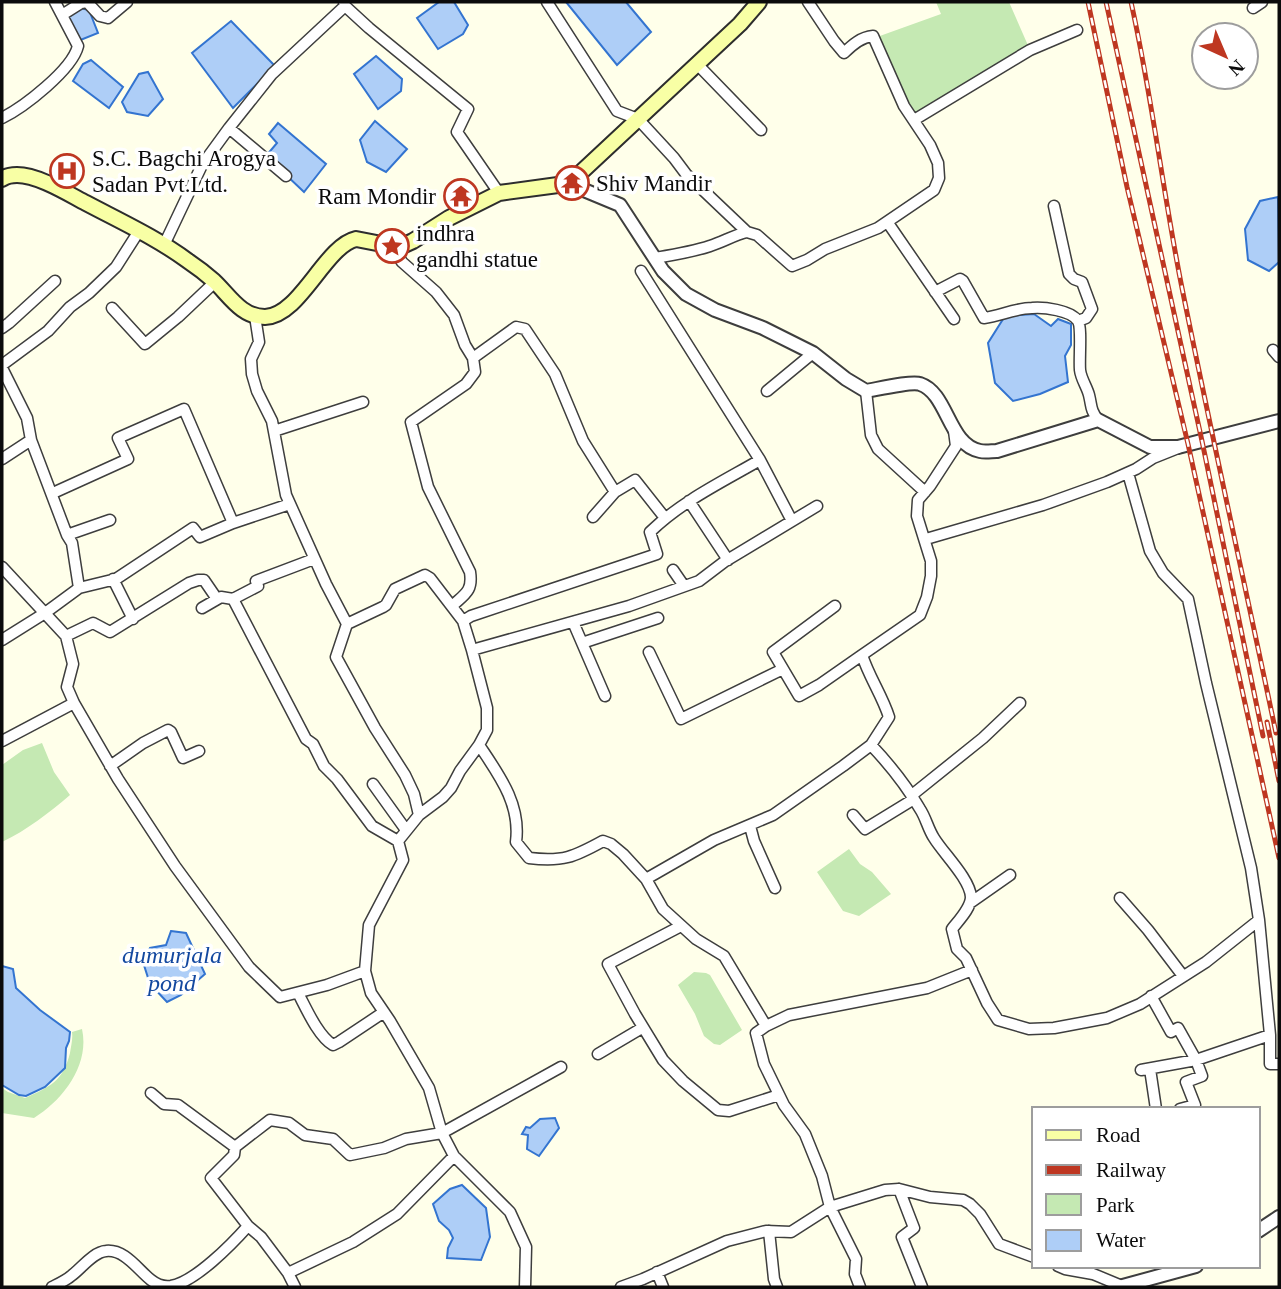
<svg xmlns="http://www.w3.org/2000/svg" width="1281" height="1289" viewBox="0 0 1281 1289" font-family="Georgia,serif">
	<rect width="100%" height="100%" fill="#ffffea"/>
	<!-- green -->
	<path fill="#c5e9b3" d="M936 2H1009L1030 50 915 119 877 37 941 14Z
		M42 743 54 772 70 795C49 813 27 830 2 842V765L23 750Z
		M849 849 860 864 872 872 891 894 859 916 843 911 817 872Z
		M694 972 706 973 710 975 742 1030 720 1045 714 1044 704 1036 695 1014 678 985Z
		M82 1029C90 1065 63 1100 34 1118L2 1113V1088L8 1092 25 1098C50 1087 63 1081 70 1053 71 1046 73 1039 72 1032Z"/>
	<!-- water -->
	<path fill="#aecef7" stroke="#3374d0" stroke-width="2" d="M439 2H454L468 25 463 34 438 49 417 18Z
		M566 2H626L651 32 617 65Z
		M80 8 89 10 98 33 78 41 64 17Z
		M231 21 275 66 233 108 192 53Z
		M376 56 402 79 401 91 378 109 354 74Z
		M91 60 123 87 109 108 73 81 83 64Z
		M148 72 163 99 148 116 127 112 122 102 139 74Z
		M375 121 407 149 386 172 367 162 360 140Z
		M278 123 326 164 304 192 266 156 277 143 269 134Z
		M1278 197 1279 262 1269 271 1248 260 1245 229 1260 201Z
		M1034 314 1051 326 1058 319 1071 324V345L1065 356 1068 382 1040 394 1013 401 995 383 988 343 1005 316Z
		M171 931 186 933 205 974 181 995 167 1002 150 984 143 962 150 948 166 945Z
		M2 966 13 969 16 988 40 1010 70 1032 69 1041 66 1048 65 1068 45 1087 26 1096 19 1095 2 1085Z
		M555 1118 559 1128 539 1156 527 1149 528 1135 522 1134 526 1127 530 1128 540 1119Z
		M462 1185 486 1208 490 1237 481 1260 447 1258 448 1248 453 1238 449 1230 439 1221 433 1204 450 1189Z"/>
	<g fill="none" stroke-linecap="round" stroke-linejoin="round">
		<!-- minor casing -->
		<g stroke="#3e3e3e" stroke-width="13">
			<path id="minor" d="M344 2 345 6 369 28 468 109 457 132 499 193
				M547 2 617 111 638 119 674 158 686 174 747 232C734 235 723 242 710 246 692 252 673 255 655 258
				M1253 8 1262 2
				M62 15 81 3 87 2 100 16 108 18 127 2
				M697 64 761 130
				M2 118C24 107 72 70 78 46L55 2
				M914 120 1030 50 1077 30
				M229 128 286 176
				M1054 206 1069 274 1074 279 1082 282 1092 309 1086 318 1078 321
				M888 223 954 319
				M747 232 757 235 792 266 807 260 825 249 878 228 934 190 939 178 938 163 930 145 904 106 873 36C861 37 852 45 844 53L834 41 808 2
				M164 245 202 165 229 128 272 74 345 6
				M392 246 402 262 436 292 454 315 465 345 473 358 475 372 466 384 411 422 428 487 470 572C473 591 465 594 452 606
				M641 271 760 460 792 521
				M935 292 960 279 963 281 984 318C1000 316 1016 308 1032 308 1043 307 1071 310 1078 321 1082 328 1079 359 1080 370 1081 379 1087 387 1089 395 1092 407 1090 409 1098 420
				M112 308 145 344 178 317 215 282
				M255 316 259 342 251 359 252 374 257 391 272 421 286 495 326 584 347 624 336 657 375 728 405 775 414 794 419 815 398 841 403 860 369 925 365 971 371 993 390 1021 429 1088 442 1133 454 1156 510 1212 526 1247 525 1287
				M2 328 9 323 55 281
				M1273 350 1279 357
				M473 358 516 327 525 329 555 374 583 441 615 492
				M2 365 48 331 70 307 89 293 116 267 139 231
				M2 368 27 418 31 440 67 535 72 543 79 588
				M767 391 813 353
				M866 391 871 435 878 449 925 492
				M274 431 363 402
				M954 431 956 446 930 486 918 500 917 516 931 561V576L927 597 920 615 862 655C869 677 882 695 889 717L871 745C890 765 906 785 920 809 926 818 928 829 934 838 943 853 970 879 971 897 971 908 959 920 952 929L957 949 966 958 987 1003 998 1020 1029 1029 1054 1028 1107 1018 1140 1004 1206 962 1259 920
				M2 459 31 440
				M1128 473 1150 551 1163 573 1188 599 1206 683 1251 868 1259 920 1270 1035V1064H1279
				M53 493 128 459 118 438 184 409 233 523
				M689 501 728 560
				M593 517 615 492 635 480 665 518
				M67 535 110 520
				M926 539 1043 505 1107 482 1136 469 1153 458 1178 448
				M314 559 256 581 258 586 233 599 306 739 313 744 324 766 337 779 372 826 398 841
				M2 567 66 636 73 664 67 687 74 703 118 779 175 866 249 967 280 997 327 985 365 971
				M673 570 684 586
				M113 579 133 619
				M835 606 773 652 799 696 819 685 862 655
				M202 608 221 597 233 599
				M463 621 471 616 657 554 650 532C682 501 722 482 760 460
				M573 622 605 696
				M347 624 383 607 386 605 395 589 425 575 430 578 463 621 472 650
				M66 636 93 623 110 632 189 583 198 580H204L217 599
				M2 640 45 613 79 588 116 579 193 528 200 537 233 523 290 504
				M582 643 658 618
				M649 652 681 719 783 669
				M2 741 74 703
				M479 745C499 775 521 804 516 842L529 858C563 862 574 857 603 841L611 844 623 854 646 879 663 909 696 939 724 956 766 1026 756 1033 764 1064 784 1105 805 1134 822 1176 830 1207 885 1190 899 1189 930 1197 963 1200 970 1204 980 1214 999 1244 1034 1257
				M110 766 143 743 168 730 171 732 183 758 199 751
				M373 784 406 830
				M912 795 983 738 1020 703
				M419 815 443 797 451 788 460 771 479 745 487 730V708L472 650 629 606 699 581 724 562 817 506
				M853 815 865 829 914 799
				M750 826 754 841 775 888
				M646 879 714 840 773 815 843 766 871 745
				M1120 898 1148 930 1183 976
				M970 903 1010 875
				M681 926 608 964 635 1014 663 1060 683 1081 718 1110 729 1111 779 1095
				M298 993C306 1008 318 1036 333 1045L339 1042 384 1012
				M1151 996 1171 1032 1178 1028 1196 1060 1202 1076 1186 1082 1195 1105 1180 1109
				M766 1026 789 1015 927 988 972 970
				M598 1054 642 1028
				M1150 1069 1156 1109
				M1141 1070 1196 1060 1270 1035
				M151 1093 164 1104 178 1105 235 1147
				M899 1189 914 1228 902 1237 922 1287
				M248 1226 211 1178 234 1155 235 1147 270 1120 289 1123 305 1135 333 1139 350 1155 384 1148 406 1139 442 1133 561 1067
				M769 1231 774 1279 777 1287
				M1058 1266 1065 1269 1093 1274 1122 1286
				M657 1272 663 1287
				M288 1273 295 1287
				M52 1287C58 1284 65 1281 71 1276 81 1269 93 1252 106 1251 125 1249 138 1270 151 1280 156 1284 164 1287 171 1286 195 1282 232 1244 248 1226L261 1237 288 1273 353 1242 397 1214 454 1156
				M621 1287 643 1279 727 1241 766 1231 791 1232 830 1207 856 1259 855 1274 860 1287"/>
		</g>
		<!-- tertiary casing -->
		<g stroke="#3e3e3e" stroke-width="16">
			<path id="tertiary" d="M567 183 620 205 663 271 686 294 715 310 763 328 813 353 846 379 866 391C878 389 912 381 920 384 948 393 948 445 980 451 985 452 992 451 997 451L1098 420 1150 447H1178L1279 421
				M1258 1231 1279 1217
				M1119 1287 1196 1266"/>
		</g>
		<!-- secondary casing -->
		<g stroke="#2d2d2d" stroke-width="18">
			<path id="secondary" d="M2 179C6 176 11 175 17 175 38 175 67 193 86 203 120 221 157 238 188 261 197 267 206 274 214 281 229 295 241 317 265 317 300 316 325 246 356 239L392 246H402L413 241 449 218 499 193 558 185 567 183 576 177 740 24 759 2"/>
		</g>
		<!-- minor -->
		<use href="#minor" stroke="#fff" stroke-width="10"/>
		<!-- tertiary -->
		<use href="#tertiary" stroke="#fff" stroke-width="12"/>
		<!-- secondary -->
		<use href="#secondary" stroke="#f8ffa5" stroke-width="14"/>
		<!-- rail casing -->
		<g stroke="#be3721" stroke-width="5">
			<path id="rail" d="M1088 2 1127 187 1188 444 1279 858
				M1106 2 1202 441 1263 736
				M1131 2C1152 96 1163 193 1182 288 1212 437 1245 585 1276 733
				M1267 722 1279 781"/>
		</g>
		<!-- rail -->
		<use href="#rail" stroke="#fff" stroke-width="2.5" stroke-dasharray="8" stroke-linecap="butt"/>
	</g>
	<!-- icons -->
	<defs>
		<g id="hospital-ring" transform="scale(1.75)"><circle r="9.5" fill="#fff" stroke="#be3721" stroke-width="1.5"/><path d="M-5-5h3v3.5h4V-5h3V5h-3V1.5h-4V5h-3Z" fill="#be3721"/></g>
		<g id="temple-ring" transform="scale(1.75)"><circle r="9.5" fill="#fff" stroke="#be3721" stroke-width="1.5"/><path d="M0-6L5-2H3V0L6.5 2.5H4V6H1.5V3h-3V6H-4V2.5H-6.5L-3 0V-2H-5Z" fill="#be3721"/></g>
		<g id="sight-ring" transform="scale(1.75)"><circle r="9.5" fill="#fff" stroke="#be3721" stroke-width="1.5"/><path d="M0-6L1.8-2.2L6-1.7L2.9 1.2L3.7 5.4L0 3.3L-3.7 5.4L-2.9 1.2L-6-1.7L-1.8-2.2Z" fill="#be3721"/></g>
	</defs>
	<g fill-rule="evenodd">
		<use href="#hospital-ring" x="67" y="171"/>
		<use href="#temple-ring" x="572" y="183"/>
		<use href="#temple-ring" x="461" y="196"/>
		<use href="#sight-ring" x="392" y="246"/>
	</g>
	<g text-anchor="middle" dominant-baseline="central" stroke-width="7" stroke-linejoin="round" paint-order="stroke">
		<!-- poi labels -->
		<g font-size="23" fill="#0b0b0b" stroke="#fff" text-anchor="start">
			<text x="92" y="158">S.C. Bagchi Arogya<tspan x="92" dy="26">Sadan Pvt.Ltd.</tspan></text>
			<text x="596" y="183">Shiv Mandir</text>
			<text x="436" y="196" text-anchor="end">Ram Mondir</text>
			<text x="416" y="233">indhra<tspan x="416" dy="26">gandhi statue</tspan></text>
		</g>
		<!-- water labels -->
		<g font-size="24" font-style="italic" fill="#13489f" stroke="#fff">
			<text x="172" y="955">dumurjala<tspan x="172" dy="28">pond</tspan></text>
		</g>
	</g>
	<!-- border -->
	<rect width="1281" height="1289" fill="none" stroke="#0b0b0b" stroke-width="7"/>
	<!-- legend -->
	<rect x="1032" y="1107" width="228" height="161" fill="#ffffff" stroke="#9d9d9d" stroke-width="2"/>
	<rect x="1046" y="1130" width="35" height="10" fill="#f8ffa5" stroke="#9d9d9d" stroke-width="2"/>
	<text x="1096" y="1142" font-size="21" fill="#0b0b0b">Road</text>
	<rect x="1046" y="1165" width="35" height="10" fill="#be3721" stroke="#9d9d9d" stroke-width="2"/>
	<text x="1096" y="1177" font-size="21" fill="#0b0b0b">Railway</text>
	<rect x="1046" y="1194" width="35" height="21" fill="#c5e9b3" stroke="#9d9d9d" stroke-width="2"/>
	<text x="1096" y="1212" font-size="21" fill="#0b0b0b">Park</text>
	<rect x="1046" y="1230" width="35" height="21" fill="#aecef7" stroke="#9d9d9d" stroke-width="2"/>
	<text x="1096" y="1247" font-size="21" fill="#0b0b0b">Water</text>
	<!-- north arrow -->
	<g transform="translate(1225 56) rotate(136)"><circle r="33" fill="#ffffff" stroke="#9d9d9d" stroke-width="2"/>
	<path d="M0-5L12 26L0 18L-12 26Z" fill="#be3721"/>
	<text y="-10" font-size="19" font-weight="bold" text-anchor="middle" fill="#0b0b0b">N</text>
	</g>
</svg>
